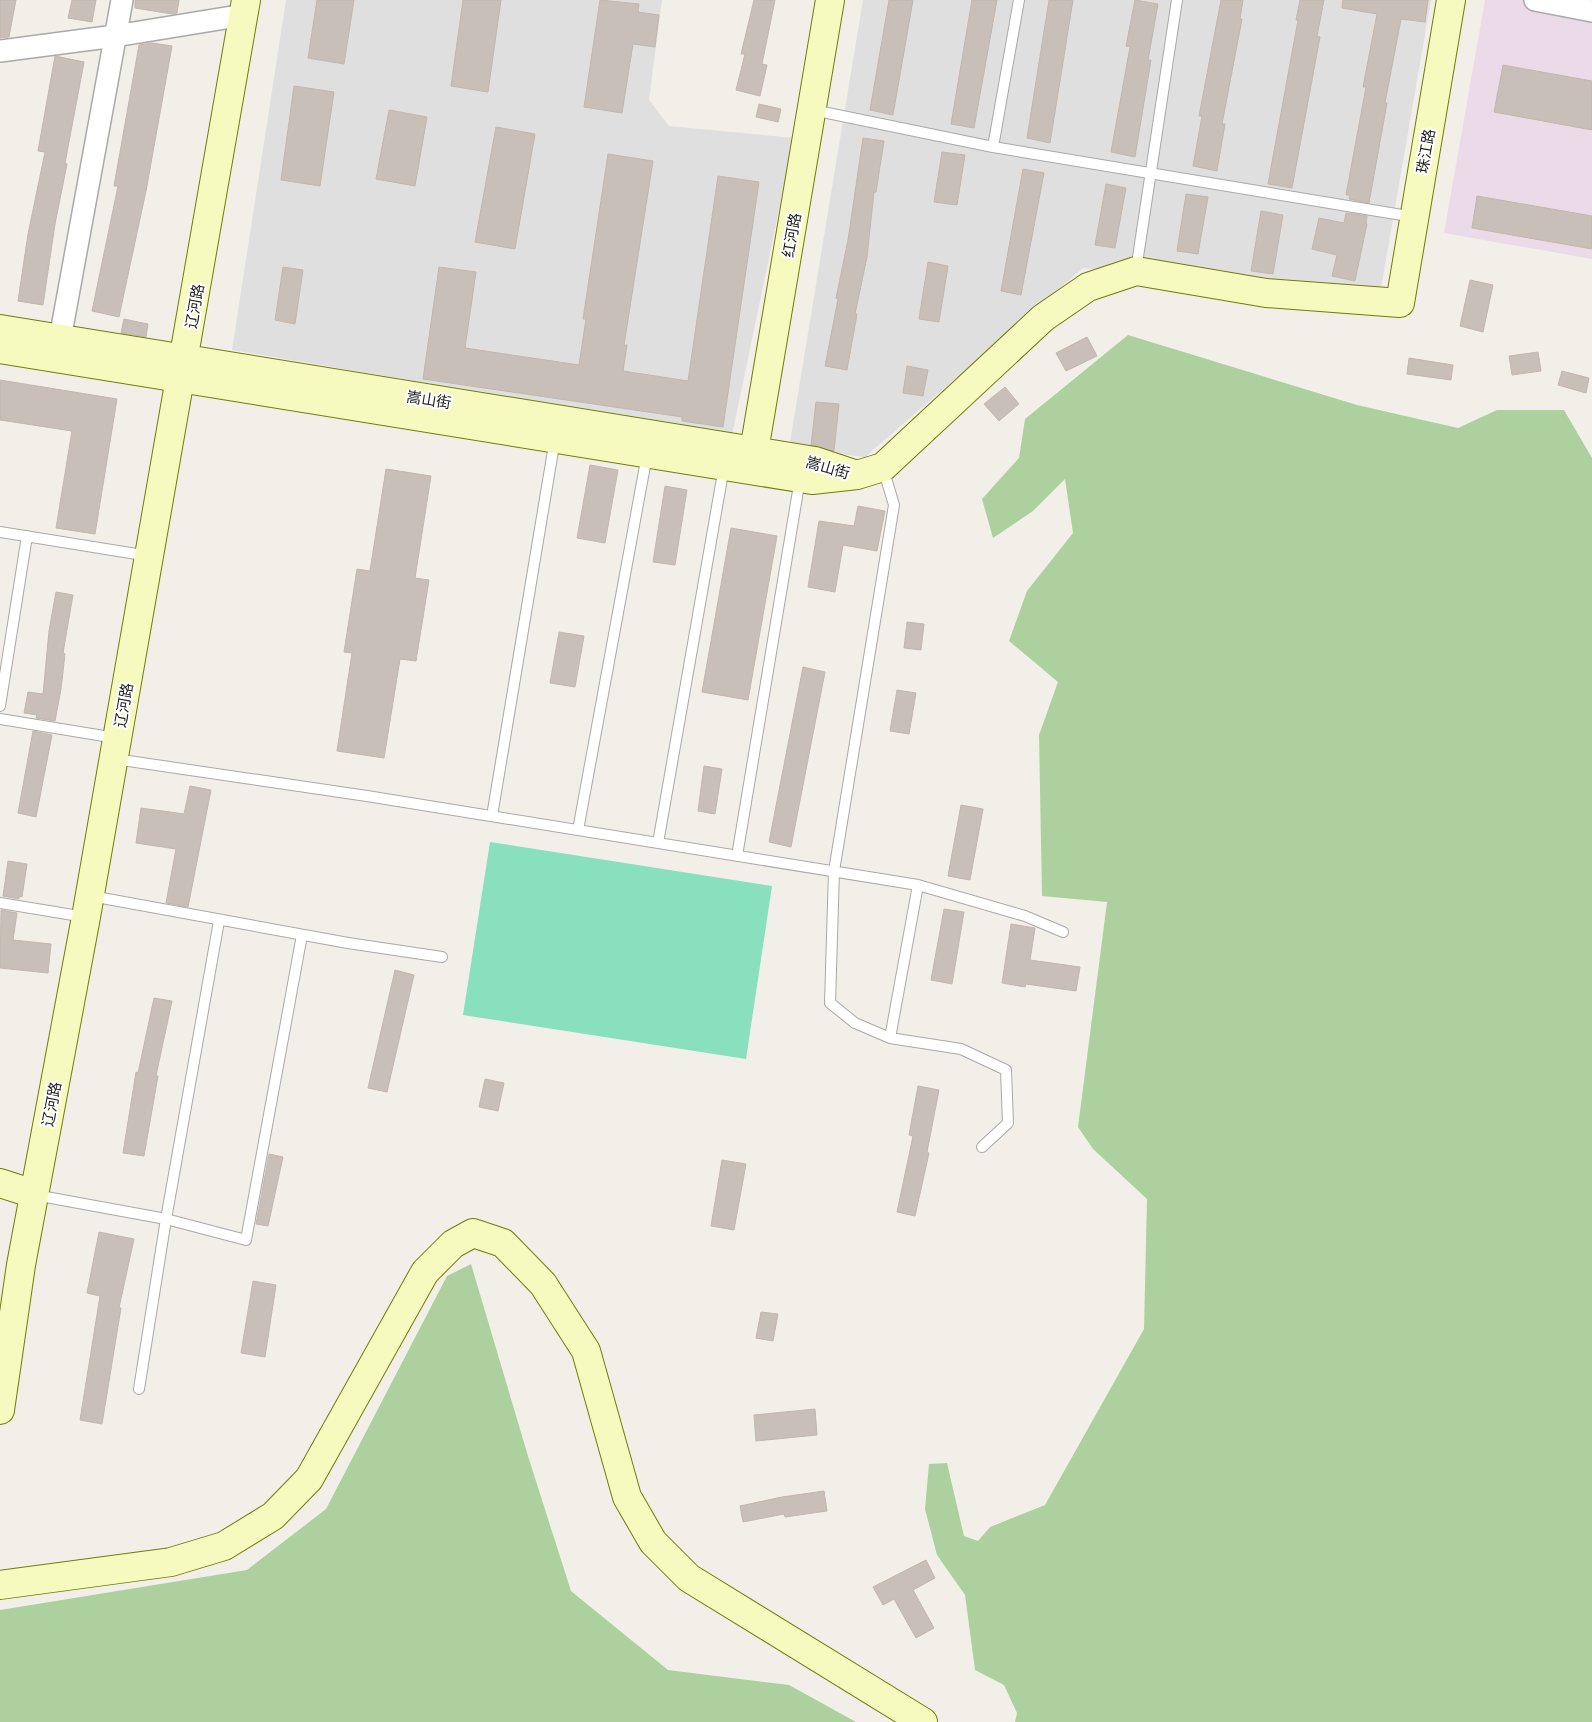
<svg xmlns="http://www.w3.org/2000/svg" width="1592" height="1722" viewBox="0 0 1592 1722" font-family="Barlow,'Noto Sans SC',sans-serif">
	<rect width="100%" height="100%" fill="#f2efe9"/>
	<!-- residential -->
	<path fill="#e0dfdf" d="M286 0H662L649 100 669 126 794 138 732 435 232 350Z
		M863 0H1431L1379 300 1083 268 865 457 789 448Z"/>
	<!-- industrial -->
	<path fill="#ebdbe8" d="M1485 0H1540L1592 9V259L1444 233Z"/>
	<!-- forest -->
	<path fill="#add19e" d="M1128 335 1357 405 1458 428 1497 410H1564L1592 458V1722H1015L1017 1713 1004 1685 975 1670 965 1595 937 1555 925 1509 929 1464 947 1463 964 1536 978 1541 990 1527 1045 1505 1144 1329 1147 1199 1093 1149 1078 1127 1107 902 1042 896 1039 735 1058 682 1009 641 1027 591 1073 533 1065 479 1033 511 993 538 982 499 1019 458 1025 419Z
		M471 1264 528 1456 571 1591 668 1670 789 1685 856 1722H0V1610L247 1570 326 1509 447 1276Z"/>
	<!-- pitch -->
	<path fill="#88e0be" d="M490 842 772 886 746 1059 463 1015Z"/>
	<!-- building -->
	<path fill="#c7bfb8" stroke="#c4b6ab" d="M0 0H16L9 37 0 38Z
		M72 0H96L92 22 68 18Z
		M135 0H179L177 13 172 14 135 8Z
		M317 0H354L344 64 308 58Z
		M463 0H501L488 92 451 86Z
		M600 0 639 4 638 12 659 15 655 47 633 44 622 113 584 107Z
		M754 0H775L762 64 767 65 760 96 736 90 745 54H741Z
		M889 0H913L893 115 870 110Z
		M972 0H997L974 128 951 124Z
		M1049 0H1073L1050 143 1027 138Z
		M1135 0 1158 4 1148 60H1151L1135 157 1111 152 1130 47 1126 46Z
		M1221 0H1243L1240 19H1242L1222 124H1225L1217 171 1193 166 1202 116H1199Z
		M1300 0H1324L1317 36 1320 37 1292 188 1268 184 1298 20H1296Z
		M1343 0H1428L1425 22 1401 19 1385 103H1387L1369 203 1349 199 1350 195H1346L1366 87H1363L1377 14 1342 8Z
		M152 43 172 46 146 191 119 317 92 311 118 186H114L139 45Z
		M55 56 84 62 65 163 67 164 55 224 43 305 18 301 28 234 45 152 38 151Z
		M1503 65 1592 81V130L1494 112Z
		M294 86 334 92 320 186 281 180Z
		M759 104 781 109 778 122 756 117Z
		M389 110 427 117 415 186 376 179Z
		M496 127 535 134 515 249 475 242Z
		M863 138 884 141 876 192H874L867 257 855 314H857L847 370 825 366 838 299 836 298 848 240Z
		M942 152 965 155 957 205 934 202Z
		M608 154 653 161 624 345H627L623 371 688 381 718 176 759 182 723 427 682 421V417L423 379 439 267 476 272 465 348 579 365 586 319H583Z
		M1023 169 1044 173 1021 295 1001 291Z
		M1106 184 1126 188 1115 248 1095 245Z
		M1186 194 1208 197 1198 254 1177 251Z
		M1477 196 1592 216V249L1472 228Z
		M1261 211 1283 215 1273 274 1251 271Z
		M1346 213 1367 216 1366 224H1367L1355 281 1332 276 1337 255 1312 249 1319 218 1344 223Z
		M928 262 948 266 939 322 919 319Z
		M283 267 303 270 295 324 275 320Z
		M1470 280 1493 285 1483 332 1460 326Z
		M124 319 148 324 146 337 121 333Z
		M1087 337 1097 356 1066 371 1056 353Z
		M1538 352 1541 371 1512 375 1509 356Z
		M1409 358 1453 365 1451 380 1407 374Z
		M907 366 928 370 923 396 903 393Z
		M1562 371 1589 378 1586 393 1558 385Z
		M0 380 117 399 95 534 56 528 72 431 0 420Z
		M1005 387 1019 404 999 421 984 404Z
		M816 402 839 404 834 451 811 445Z
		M590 465 618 470 605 543 577 538Z
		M386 469 431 476 415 578 429 580 416 661 400 659 384 758 337 751 352 653 344 652 357 569 370 571Z
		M665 486 687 490 675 565 653 562Z
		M858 506 885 511 877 551 843 545 835 592 808 587 819 521 854 526Z
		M731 528 777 536 748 700 702 692Z
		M56 592 73 595 63 653 65 654 61 689 55 721 36 718 37 715 24 713 28 692 43 694 49 631Z
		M907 622 924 624 921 650 904 648Z
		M559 632 584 636 575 687 550 683Z
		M803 667 825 672 791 847 769 842Z
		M897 690 916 693 909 734 890 731Z
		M33 731 52 735 36 817 18 813Z
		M704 766 722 769 715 814 698 811Z
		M190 786 211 790 188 907 166 903 176 849 136 843 141 808 184 814Z
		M961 805 983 809 970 880 948 876Z
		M8 861 27 864 22 897 19 896V899L3 896Z
		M944 909 964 912 952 984 931 980Z
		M1 910 17 913 13 940 51 944 48 973 0 968Z
		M1011 924 1035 928 1030 960 1080 967 1076 991 1026 984 1025 987 1002 983Z
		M395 970 414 975 387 1092 368 1088Z
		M154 998 172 1001 156 1076H158L144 1156 123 1153 136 1072 138 1073Z
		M485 1079 504 1083 498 1111 479 1107Z
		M918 1086 939 1090 927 1152 929 1153 915 1216 897 1212 913 1136 909 1135Z
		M269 1154 283 1157 268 1226 256 1224Z
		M722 1160 746 1164 734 1230 711 1226Z
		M99 1232 134 1239 119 1308H121L102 1424 80 1420 100 1296 87 1293Z
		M253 1281 276 1285 265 1357 241 1353Z
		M761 1312 778 1314 773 1341 756 1338Z
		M815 1409 817 1435 756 1441 754 1415Z
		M824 1491 827 1511 785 1517 784 1514 743 1522 740 1506 782 1497Z
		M926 1560 935 1578 913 1590 934 1628 916 1638 894 1599 883 1605 873 1587Z"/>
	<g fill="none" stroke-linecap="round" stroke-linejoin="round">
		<!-- lane casing -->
		<g stroke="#a9a9a9" stroke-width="12">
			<path id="lane" d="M813 110 993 147 1414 217
				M993 147 1019 0
				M1136 270 1177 0
				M883 468 894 505 834 871 830 1003 855 1023 890 1038 961 1049 1006 1070 1008 1123 982 1147
				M0 532 149 556
				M0 706 27 536
				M0 719 116 738
				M115 759 367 796 918 885 890 1038
				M492 816 555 439
				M578 830 647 455
				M658 843 724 467
				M737 856 800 479
				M918 885 1025 916 1063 932
				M91 896 348 943 442 957
				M0 903 85 917
				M35 1195 166 1219 246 1240 302 935
				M139 1389 166 1219 219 921"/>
		</g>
		<!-- street casing -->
		<g stroke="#a9a9a9" stroke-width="24">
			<path id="street" d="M1535 0 1592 11
				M0 51 115 36 244 15
				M60 339 122 0"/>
		</g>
		<!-- secondary casing -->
		<g stroke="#707d05" stroke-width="30">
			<path id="secondary" d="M0 329 815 461 857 475 812 480 0 349
				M751 469 830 0
				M857 475 883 467 1043 318 1088 287 1136 271 1266 293 1400 303 1451 0
				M0 1183 34 1194
				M0 1410 21 1265 86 917 246 0
				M0 1585 171 1562 224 1546 273 1516 309 1479 425 1272 453 1244 473 1233 503 1243 543 1284 586 1351 627 1497 653 1542 689 1578 923 1722"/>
		</g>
		<!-- lane -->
		<use href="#lane" stroke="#fff" stroke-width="10"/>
		<!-- street -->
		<use href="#street" stroke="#fff" stroke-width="21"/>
		<!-- secondary -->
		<use href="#secondary" stroke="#f7fabf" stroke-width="28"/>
	</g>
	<g text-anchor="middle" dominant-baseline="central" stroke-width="4" stroke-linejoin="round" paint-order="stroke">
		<!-- street labels -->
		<g font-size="15" fill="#222" stroke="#fff">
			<text transform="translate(1425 151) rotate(-80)">珠江路</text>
			<text transform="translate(791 235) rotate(-80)">红河路</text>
			<text transform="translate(194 306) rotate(-80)">辽河路</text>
			<text transform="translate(429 399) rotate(9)">嵩山街</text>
			<text transform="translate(828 467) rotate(16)">嵩山街</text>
			<text transform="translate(123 705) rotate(-80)">辽河路</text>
			<text transform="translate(51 1104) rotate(-79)">辽河路</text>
		</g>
	</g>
</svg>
